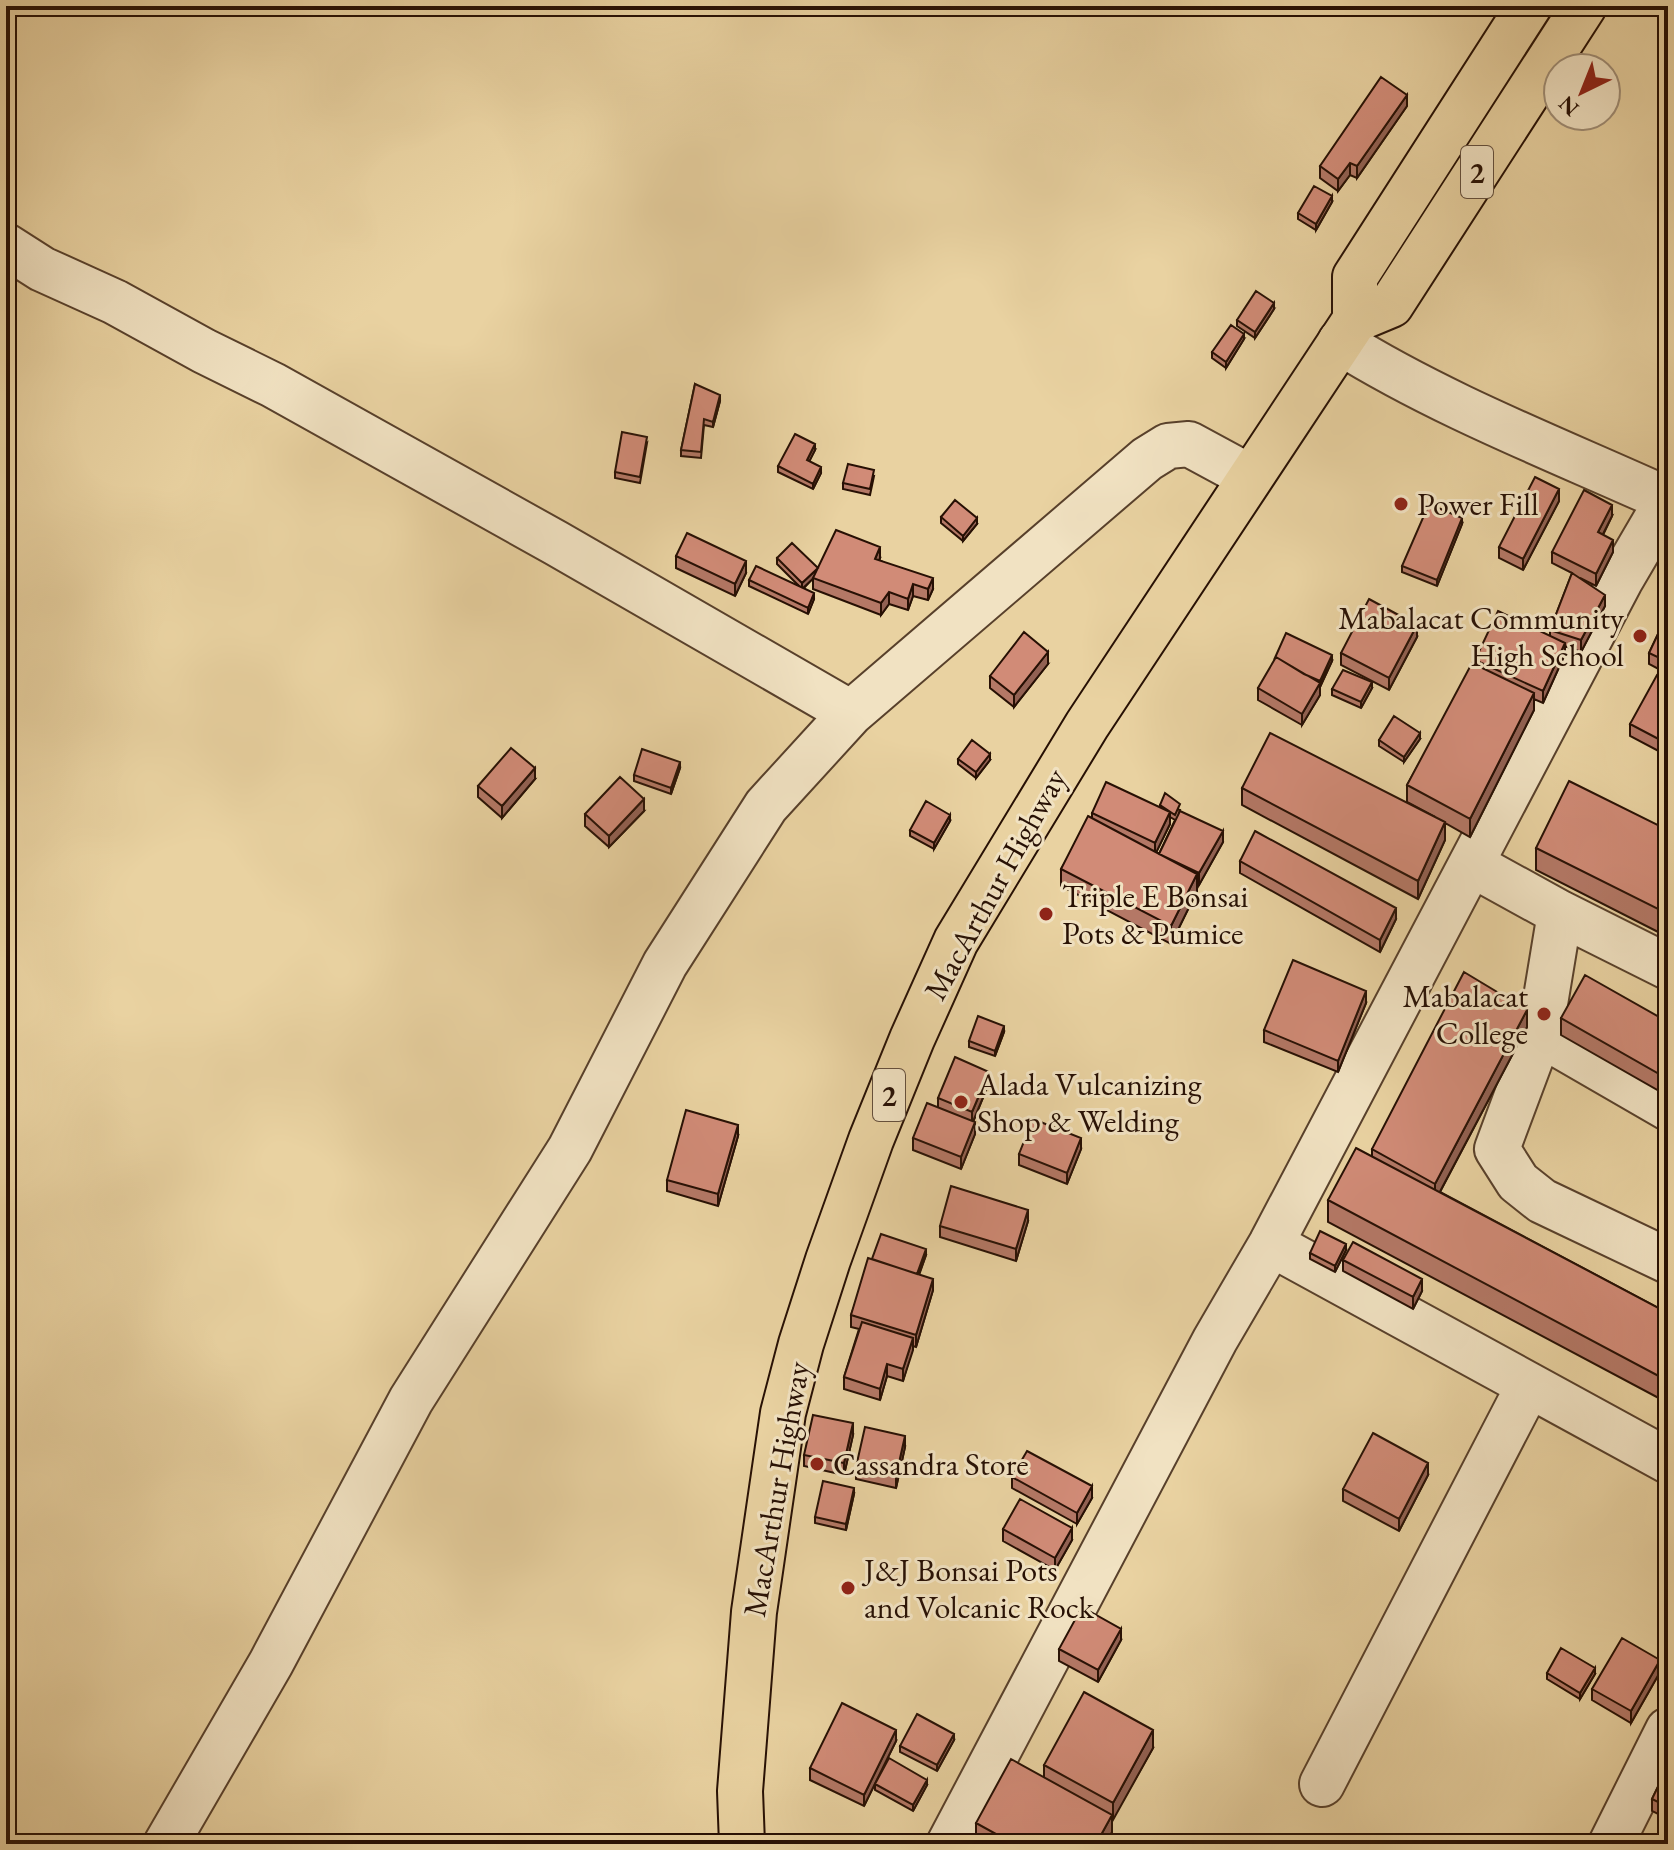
<svg xmlns="http://www.w3.org/2000/svg" width="1674" height="1850" viewBox="0 0 1674 1850" font-family="'EB Garamond',serif">
	<rect width="100%" height="100%" fill="#e9d2a1"/>
	<filter id="stains"><feTurbulence type="fractalNoise" baseFrequency=".0025" numOctaves="4"/><feColorMatrix values="0 0 0 0 .2 0 0 0 0 .09 0 0 0 0 .02 0 0 0 .5 -.17"/></filter>
	<radialGradient id="worn" r=".72"><stop offset=".6" stop-color="#630" stop-opacity="0"/><stop offset="1" stop-color="#630" stop-opacity=".3"/></radialGradient>
	<g fill="none" stroke-linecap="round" stroke-linejoin="round">
		<!-- minor casing -->
		<g stroke="#58402b" stroke-width="48">
			<path id="minor" d="M6 246 42 269 115 302 204 351 273 385 556 543 851 713
				M1340 342C1443 406 1558 450 1668 500
				M1471 864 1560 913 1668 967
				M1560 913 1540 1034 1497 1149 1518 1182 1542 1201 1668 1261
				M1540 1034 1668 1108
				M1271 1244 1668 1461
				M1322 1784 1528 1387
				M166 1844 271 1663 411 1400 570 1149 665 964 766 806 851 713 1147 459 1168 446 1189 444 1250 477
				M949 1844 1215 1340 1271 1244 1620 581 1668 499
				M1611 1844 1668 1730"/>
		</g>
		<!-- highway casing -->
		<g stroke="#271004" stroke-width="48">
			<path id="highway" d="M1355 320V277L1529 6
				M742 1844 740 1791 754 1612 783 1413 801 1344 828 1260 871 1140 912 1039 956 941 1087 725 1355 320 1391 305 1584 6"/>
		</g>
		<!-- minor -->
		<use href="#minor" stroke="#f1e2c2" stroke-width="44"/>
		<!-- highway -->
		<use href="#highway" stroke="#e9d2a1" stroke-width="44"/>
	</g>
	<!-- wall -->
	<path fill="#b47866" stroke="#271004" stroke-width="2" fill-rule="evenodd" d="M1407 106 1357 178 1350 175 1338 191 1320 178V166Z
		M1332 202 1316 230 1298 219V213Z
		M1274 309 1255 338 1237 326V320Z
		M1244 339 1226 368 1212 358V352Z
		M695 384 720 401 713 427 704 425 701 458 681 456V450Z
		M647 443 640 483 615 478V472Z
		M815 450 809 461 821 473 813 489 778 472V466Z
		M874 476 870 495 843 489V483Z
		M1559 501 1523 570 1499 558V547Z
		M1612 516 1603 535 1613 552 1596 586 1580 578 1605 606 1581 652 1565 646V654L1543 703 1534 699V710L1470 837 1445 823V840L1418 899 1242 805V788L1435 817 1407 802V785L1475 664V660L1550 636V630L1572 573 1552 563V552Z
		M941 517 977 524 963 541 941 523Z
		M1462 524 1437 586 1402 572V566Z
		M676 556 746 573 735 596 676 568Z
		M777 558 818 568 880 558 879 560 933 589 928 600 913 596 908 610 889 604 881 615 813 589V578L804 588 814 599 808 614 749 586V580L799 586 777 564Z
		M1668 613V674L1649 664V653Z
		M1417 637 1389 690 1341 665V653Z
		M1332 661 1320 687V695L1302 725 1258 700V688Z
		M1048 664 1014 707 990 688V676Z
		M1668 681V756L1630 736V724Z
		M1372 688 1361 708 1332 695V689Z
		M1420 739 1404 762 1379 746V740Z
		M958 759 990 760 976 778 958 764Z
		M680 768 671 794 634 781V775Z
		M535 779 502 818 478 797V786Z
		M1160 805 1180 810 1179 813 1223 842 1199 885 1197 884V891L1171 944 1061 886V869L1092 819V813L1160 808ZM1170 817 1175 820 1159 854 1156 852 1170 824Z
		M644 811 609 847 585 826V814Z
		M950 821 934 849 910 836V830Z
		M1668 830V937L1536 870V848Z
		M1240 861 1396 919 1380 952 1240 873Z
		M1366 1003 1338 1072 1264 1042V1030Z
		M1561 1018 1668 1022V1096L1561 1035Z
		M1527 1027 1440 1192 1668 1313V1403L1328 1222V1200L1372 1157V1149Z
		M1004 1032 995 1056 969 1047V1041Z
		M989 1083 973 1122 975 1134 961 1169 913 1150V1138L938 1107V1098Z
		M738 1136 718 1206 667 1191V1180Z
		M1081 1149 1067 1184 1019 1165V1154Z
		M1028 1221 1016 1261 940 1237V1226Z
		M1346 1250 1335 1272 1310 1259V1253Z
		M926 1255 919 1274 933 1290 916 1347 913 1346 903 1381 887 1376 880 1400 844 1389V1377L859 1329 851 1327V1315L872 1259Z
		M1343 1260 1422 1291 1413 1309 1343 1271Z
		M853 1435 844 1475 804 1466V1455Z
		M905 1447 896 1488 856 1479V1467Z
		M1428 1475 1399 1531 1343 1501V1489Z
		M1012 1477 1092 1498 1077 1524 1012 1488Z
		M854 1494 846 1530 815 1523V1517Z
		M1003 1529 1072 1540 1055 1570 1003 1541Z
		M1121 1640 1098 1682 1059 1661V1649Z
		M1660 1672 1631 1723 1592 1700V1689Z
		M1547 1673 1595 1674 1580 1699 1547 1679Z
		M954 1740 937 1771 900 1752V1746Z
		M896 1741 864 1806 810 1780V1768Z
		M1153 1748 1112 1820V1832L1106 1844H983L976 1840V1823L1044 1777V1765Z
		M1668 1766V1819L1652 1811V1799Z
		M875 1784 927 1785 913 1811 875 1790Z"/>
	<!-- shaded-wall -->
	<path fill="#926153" stroke="#271004" stroke-width="2" d="M1407 95V106L1357 178V166Z
		M1350 163V175L1338 191V179Z
		M1332 196V202L1316 230V224Z
		M1274 303V309L1255 338V332Z
		M1244 334V339L1226 368V362Z
		M720 395V401L713 427V422Z
		M815 444V450L807 466V460Z
		M821 467V473L813 489V484Z
		M1559 489V501L1523 570V559Z
		M1612 505V516L1598 544V532Z
		M977 518V524L963 541V536Z
		M1462 518V524L1437 586V580Z
		M1613 540V552L1596 586V574Z
		M880 547V558L875 570V559Z
		M746 561V573L735 596V584Z
		M818 568V574L802 589V583Z
		M933 578V589L928 600V589Z
		M913 584V596L908 610V599Z
		M889 592V604L881 615V603Z
		M814 593V599L808 614V608Z
		M1605 595V606L1581 652V640Z
		M1417 625V637L1389 690V678Z
		M1565 643V654L1543 703V691Z
		M1048 652V664L1014 707V695Z
		M1332 655V661L1320 687V695L1302 725V714L1320 683Z
		M1372 682V688L1361 708V702Z
		M1534 693V710L1470 837V819Z
		M1420 733V739L1404 762V757Z
		M990 754V760L976 778V772Z
		M680 762V768L671 794V788Z
		M535 768V779L502 818V806Z
		M644 799V811L609 847V836Z
		M1170 812V824L1155 855V843Z
		M950 815V821L934 849V843Z
		M1445 822V840L1418 899V881Z
		M1223 831V842L1199 885V873Z
		M1197 874V891L1171 944V926Z
		M1396 908V919L1380 952V940Z
		M1366 991V1003L1338 1072V1061Z
		M1527 1010V1027L1435 1201V1184Z
		M1004 1026V1032L995 1056V1051Z
		M989 1072V1083L972 1124V1112Z
		M975 1122V1134L961 1169V1157Z
		M738 1125V1136L718 1206V1194Z
		M1081 1138V1149L1067 1184V1173Z
		M1028 1210V1221L1016 1261V1249Z
		M1346 1244V1250L1335 1272V1266Z
		M926 1249V1255L917 1281V1276Z
		M933 1279V1290L916 1347V1335Z
		M1422 1279V1291L1413 1309V1297Z
		M913 1338V1350L903 1381V1369Z
		M887 1364V1376L880 1400V1389Z
		M853 1423V1435L844 1475V1463Z
		M905 1436V1447L896 1488V1476Z
		M1428 1463V1475L1399 1531V1519Z
		M1092 1486V1498L1077 1524V1513Z
		M854 1488V1494L846 1530V1524Z
		M1072 1528V1540L1055 1570V1558Z
		M1121 1629V1640L1098 1682V1670Z
		M1660 1660V1672L1631 1723V1711Z
		M1595 1668V1674L1580 1699V1693Z
		M896 1730V1741L864 1806V1795Z
		M1153 1730V1748L1113 1820V1803Z
		M954 1734V1740L937 1771V1765Z
		M927 1780V1785L913 1811V1805Z
		M1112 1815V1832L1106 1844H1096Z"/>
	<!-- building -->
	<path fill="#d18b77" stroke="#271004" stroke-width="2" d="M1381 77 1407 95 1357 166 1350 163 1338 179 1320 166Z
		M1314 186 1332 196 1316 224 1298 213Z
		M1256 291 1274 303 1255 332 1237 320Z
		M1231 325 1244 334 1226 362 1212 352Z
		M695 384 720 395 713 422 704 419 701 452 681 450Z
		M622 432 647 437 640 477 615 472Z
		M795 434 815 444 807 460 821 467 813 484 778 466Z
		M848 464 874 470 870 489 843 483Z
		M1535 477 1559 489 1523 559 1499 547Z
		M1584 490 1612 505 1598 532 1613 540 1596 574 1552 552Z
		M955 500 977 518 963 536 941 517Z
		M1429 504 1462 518 1437 580 1402 566Z
		M836 530 880 547 875 559 933 578 928 589 913 584 908 599 889 592 881 603 813 578Z
		M687 533 746 561 735 584 676 556Z
		M792 543 818 568 802 583 777 558Z
		M756 566 814 593 808 608 749 580Z
		M1572 573 1605 595 1581 640 1550 630Z
		M1369 599 1417 625 1389 678 1341 653Z
		M1498 611 1565 643 1543 691 1475 660Z
		M1668 613V662L1649 653Z
		M1024 632 1048 652 1014 695 990 676Z
		M1286 633 1332 655 1320 681 1304 674 1276 657 1274 660Z
		M1276 657 1320 683 1302 714 1258 688Z
		M1472 663 1534 693 1470 819 1407 785Z
		M1343 670 1372 682 1361 702 1332 689Z
		M1657 675 1668 681V744L1630 724Z
		M1394 716 1420 733 1404 757 1379 740Z
		M1270 733 1445 822 1418 881 1242 788Z
		M972 740 990 754 976 772 958 759Z
		M511 748 535 768 502 806 478 786Z
		M642 749 680 762 671 788 634 775Z
		M620 777 644 799 609 836 585 814Z
		M1569 781 1668 830V914L1536 848Z
		M1106 782 1170 812 1155 843 1092 813Z
		M1165 793 1180 804 1175 815 1160 805Z
		M926 801 950 815 934 843 910 830Z
		M1180 811 1223 831 1199 873 1159 854Z
		M1088 816 1197 874 1171 926 1061 869Z
		M1255 831 1396 908 1380 940 1240 861Z
		M1293 960 1366 991 1338 1061 1264 1030Z
		M1464 972 1527 1010 1435 1184 1372 1149Z
		M1585 975 1668 1022V1079L1561 1018Z
		M978 1016 1004 1026 995 1051 969 1041Z
		M955 1057 989 1072 972 1112 938 1098Z
		M927 1103 975 1122 961 1157 913 1138Z
		M686 1110 738 1125 718 1194 667 1180Z
		M1033 1119 1081 1138 1067 1173 1019 1154Z
		M1356 1148 1668 1313V1381L1328 1200Z
		M951 1186 1028 1210 1016 1249 940 1226Z
		M1320 1231 1346 1244 1335 1266 1310 1253Z
		M881 1234 926 1249 917 1274 872 1259Z
		M1353 1242 1422 1279 1413 1297 1343 1260Z
		M868 1258 933 1279 916 1335 851 1315Z
		M862 1322 913 1338 903 1369 887 1364 880 1389 844 1377Z
		M813 1415 853 1423 844 1463 804 1455Z
		M865 1427 905 1436 896 1476 856 1467Z
		M1373 1433 1428 1463 1399 1519 1343 1489Z
		M1027 1451 1092 1486 1077 1513 1012 1477Z
		M823 1481 854 1488 846 1524 815 1517Z
		M1020 1499 1072 1528 1055 1558 1003 1529Z
		M1082 1607 1121 1629 1098 1670 1059 1649Z
		M1622 1638 1660 1660 1631 1711 1592 1689Z
		M1561 1648 1595 1668 1580 1693 1547 1673Z
		M1084 1692 1153 1730 1113 1803 1044 1765Z
		M842 1703 896 1730 864 1795 810 1768Z
		M917 1714 954 1734 937 1765 900 1746Z
		M889 1758 927 1780 913 1805 875 1784Z
		M1011 1759 1112 1815 1096 1844H1014L976 1823Z
		M1668 1766V1807L1652 1799Z"/>
	<!-- markers -->
	<g fill="#8f2418" stroke="#f1e2c2" stroke-width="3">
		<circle cx="1401" cy="504" r="8"/>
		<circle cx="1640" cy="636" r="8"/>
		<circle cx="1046" cy="914" r="8"/>
		<circle cx="1544" cy="1014" r="8"/>
		<circle cx="961" cy="1102" r="8"/>
		<circle cx="817" cy="1464" r="8"/>
		<circle cx="848" cy="1588" r="8"/>
	</g>
	<g text-anchor="middle" dominant-baseline="central" stroke-width="6" stroke-linejoin="round" paint-order="stroke">
		<!-- shield labels -->
		<g fill="#f1e2c2" stroke="#644f3d" stroke-width="2">
			<rect x="1461" y="146" width="32" height="52" rx="6"/>
			<rect x="873" y="1069" width="32" height="52" rx="6"/>
		</g>
		<g font-size="30" font-weight="bold" fill="#271004">
			<text x="1477" y="172">2</text>
			<text x="889" y="1095">2</text>
		</g>
		<!-- poi labels -->
		<g font-size="32" fill="#271004" stroke="#f1e2c2" text-anchor="start">
			<text x="1417" y="504">Power Fill</text>
			<text x="1624" y="618" text-anchor="end">Mabalacat Community<tspan x="1624" dy="37">High School</tspan></text>
			<text x="1062" y="896">Triple E Bonsai<tspan x="1062" dy="37">Pots &amp; Pumice</tspan></text>
			<text x="1528" y="996" text-anchor="end">Mabalacat<tspan x="1528" dy="37">College</tspan></text>
			<text x="977" y="1084">Alada Vulcanizing<tspan x="977" dy="37">Shop &amp; Welding</tspan></text>
			<text x="833" y="1464">Cassandra Store</text>
			<text x="864" y="1570">J&amp;J Bonsai Pots<tspan x="864" dy="37">and Volcanic Rock</tspan></text>
		</g>
		<!-- street labels -->
		<g font-size="32" fill="#271004" stroke="#f1e2c2">
			<text transform="translate(995 884) rotate(-61)">MacArthur Highway</text>
			<text transform="translate(776 1489) rotate(-80)">MacArthur Highway</text>
		</g>
	</g>
	<!-- margin -->
	<rect width="1674" height="1850" fill="none" stroke="#e9d2a1" stroke-width="32"/>
	<rect x="8" y="8" width="1658" height="1834" fill="none" stroke="#271004" stroke-width="4"/>
	<rect x="16" y="16" width="1642" height="1818" fill="none" stroke="#271004" stroke-width="2"/>
	<!-- north arrow -->
	<g transform="translate(1582 92) rotate(223)"><circle r="38" fill="#f1e2c2" stroke="#a08e76" stroke-width="2"/>
	<path d="M0-6L14 30L0 20L-14 30Z" fill="#8f2418"/>
	<text y="-12" font-size="22" font-weight="bold" text-anchor="middle" fill="#271004">N</text>
	</g>
	<rect width="100%" height="100%" filter="url(#stains)"/>
	<rect width="100%" height="100%" fill="url(#worn)"/>
</svg>
